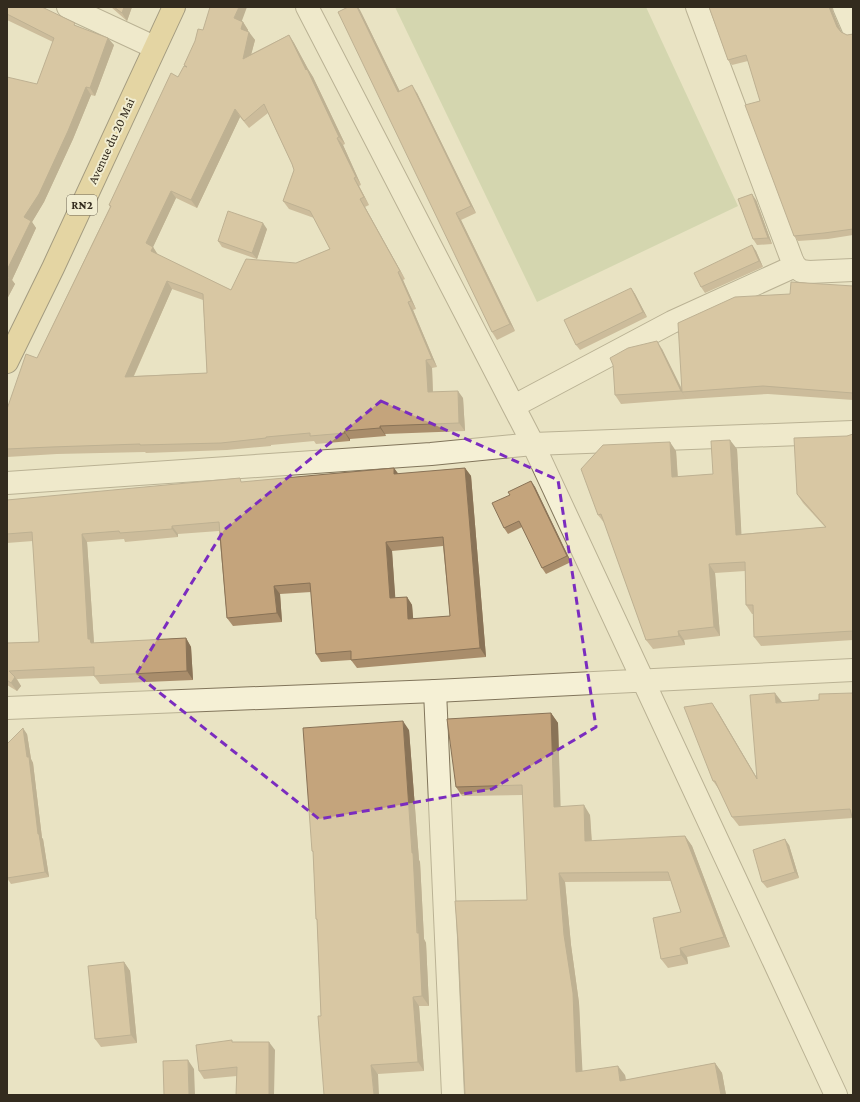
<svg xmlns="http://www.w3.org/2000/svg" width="860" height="1102" viewBox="0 0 860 1102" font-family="'Crimson Pro',serif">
	<rect width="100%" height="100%" fill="#e9e3c3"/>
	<!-- green -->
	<path fill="#bac698" d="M395 7H646L738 206 537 302Z"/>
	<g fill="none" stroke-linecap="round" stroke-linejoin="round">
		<!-- minor casing -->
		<g stroke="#81755b" stroke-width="24">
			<path id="minor" d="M68 7 154 47
				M697 7 792 260 795 266
				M844 7 853 28
				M514 406 672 322 795 266 801 271 809 272 853 270
				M7 483 431 454 533 444 853 432
				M435 691 453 1095"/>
		</g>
		<!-- tertiary casing -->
		<g stroke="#81755b" stroke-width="24">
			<path id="tertiary" d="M307 7 533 444 836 1095
				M7 708 435 691 853 670"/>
		</g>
		<!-- trunk casing -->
		<g stroke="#4f432f" stroke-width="24">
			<path id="trunk" d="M7 362 53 268 174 7"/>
		</g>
		<!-- minor -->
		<use href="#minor" stroke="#f5f0d5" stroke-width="22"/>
		<!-- tertiary -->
		<use href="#tertiary" stroke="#f5f0d5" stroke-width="22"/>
		<!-- trunk -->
		<use href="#trunk" stroke="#ddc47c" stroke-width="22"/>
	</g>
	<!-- wall -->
	<path fill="#a98d6b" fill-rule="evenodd" d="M7 7 77 26 114 45 95 96 91 95 73 139 44 202 32 222 36 228 12 280 15 284 7 299 37 84 53 42 7 20Z
		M111 7H132L127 21Z
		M709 7H832L833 12 841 32 847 35 853 34V235L828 239 798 241 794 236 760 101 748 61 732 65 728 60Z
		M360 10 400 92 417 93 476 213 461 220 515 331 497 340 492 332Z
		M241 22H243L248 30V32L255 40 251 54 289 35 294 43 308 69 313 77 345 144 343 145 361 185 359 186 369 205 365 207 405 279 403 280 416 309 413 310 437 367 432 368 433 392 463 398 465 431 385 434 386 436 350 439V441L316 444 314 441 271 445V446L227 450 146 453 145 452 57 454 7 457V409L37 358 110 207 109 205 178 77 185 66 184 65 203 30ZM268 113 292 164 294 170 283 201 289 209 314 218 330 249 296 263 231 290 158 255 153 247 176 198 197 208 240 117 249 128ZM172 289 203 300 207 373 134 376Z
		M756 200 772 244 757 245 753 239Z
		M267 229 257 259 222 247 218 241Z
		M752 245 756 251 763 267 705 293 701 287Z
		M853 286V400L768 394 687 399 686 398 687 399 621 404 615 395 662 349 682 389 790 294Z
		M631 288 635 294 647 317 580 350 576 345Z
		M853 434V640L761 646 754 637 753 614H752L746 605 745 571 715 573 720 636 684 640 685 645 653 649 646 640 605 524 598 515 676 451 678 477 713 474 737 449 741 534 825 527 803 503 797 494 847 436Z
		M394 468 398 474 465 468 471 476 486 657 357 668 351 660 321 662 316 654 311 592 280 594 282 622 233 626 227 618 219 531 178 534V537L125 542 124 539 87 542 94 643 186 638 191 647 193 680 100 684 94 676 17 679 21 686 17 691 7 685V643L39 642 33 541 7 543V500L243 482ZM443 546 450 616 413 619 412 605 407 597 395 598 392 551Z
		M531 481 535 487 571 562 546 574 542 568 522 527 508 534 504 528 510 495Z
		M853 693V819V818L739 826 732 817 720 791 713 781 718 712 756 777 782 703 819 700Z
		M551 713 558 723 560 807 590 815 592 841 685 836 692 846 730 947 687 957 688 964 668 968 661 959 681 912 671 881 565 882 571 945 579 1003 582 1071 625 1075 626 1080 715 1063 722 1073 726 1095H465L527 900 523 795 462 796 456 787Z
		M409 730 419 860 420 862 424 939 426 943 429 1006H419L424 1071 378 1074 321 1016 317 920 316 919 313 852 312 851Z
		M27 734 31 759 33 763 42 838 43 839 49 877 11 884 7 878 8 743Z
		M789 845 799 878 767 888 762 882Z
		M124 962 130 971 137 1043 101 1047 95 1039Z
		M233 1042 275 1050 237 1076 204 1079 199 1071Z"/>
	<!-- shaded-wall -->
	<path fill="#897357" d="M124 7H132L127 21 122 13Z
		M239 7H247L240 26 234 18Z
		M357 7H358L360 10 404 100 398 92Z
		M829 7H832L833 12 842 33 837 27Z
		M243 22 248 30 246 36 241 29Z
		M249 32 255 40 248 67 243 59Z
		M289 35 294 43 308 69 313 77 345 144 339 137Z
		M108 38 114 45 95 96 90 88Z
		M412 85 417 93 476 213 471 206Z
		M86 87 91 95 73 139 44 202 32 222 36 228 12 280 15 284 7 299V270L24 217Z
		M235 109 240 117 197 208 191 200Z
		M337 138 343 145 361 185 356 177Z
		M354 178 359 186 369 205 364 197Z
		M171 191 176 198 153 247 158 255 156 259 146 243Z
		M752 194 756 200 772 244 768 238Z
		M360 199 365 207 405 279 400 271Z
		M456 213 461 220 515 331 510 324Z
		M263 223 267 229 257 259 252 253Z
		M752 245 756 251 763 267 759 261Z
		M398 272 403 280 416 309 411 301Z
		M167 281 172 289 130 384 125 377Z
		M631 288 635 294 647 317 643 312Z
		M408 302 413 310 437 367 432 359Z
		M657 341 662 349 683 392H682L687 399 681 391Z
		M426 360 432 368 433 400 428 392Z
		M458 391 463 398 465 431 459 423Z
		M380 426 385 434 386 436 380 428Z
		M344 431 350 439V441L345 433Z
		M730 440 737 449 742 544 736 535Z
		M670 442 676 451 678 486 672 477Z
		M394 468 400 476 394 474Z
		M465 468 471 476 486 657 480 648Z
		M531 481 535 487 571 562 567 556Z
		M172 526 178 534V537L172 529Z
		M82 534 87 542 94 644 91 643 88 639Z
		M386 542 392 551 396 607 390 598Z
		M709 564 715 573 720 636 714 627Z
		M274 586 280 594 282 622 277 613Z
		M407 597 412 605 414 628 408 619Z
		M678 631 684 640 685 645 679 636Z
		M186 638 191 647 193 680 187 671Z
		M15 677 21 686 17 691 11 683Z
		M775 693 782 702 776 703Z
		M712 703 718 712 763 788 757 779Z
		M551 713 558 723 561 817 554 807Z
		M403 721 409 730 419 860 420 862 424 939 426 943 429 1006 422 996Z
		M23 728 27 734 31 759 33 763 42 838 43 839 49 877 45 872 38 834Z
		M584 805 590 815 592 851 585 841Z
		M685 836 692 846 730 947 724 937Z
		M785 839 789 845 799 878 795 872Z
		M559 873 565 882 571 945 579 1003 583 1081 576 1072Z
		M680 948 687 957 688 964 681 955Z
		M124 962 130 971 137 1043 131 1035Z
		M413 997 419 1006 424 1071 418 1062Z
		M269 1042 275 1050 274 1095H269Z
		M188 1060 194 1069 195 1095H189Z
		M715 1063 722 1073 726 1095H721Z
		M371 1065 378 1074 379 1095H374Z
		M618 1066 625 1075 627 1090 620 1081Z"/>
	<!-- building -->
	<path fill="#c4a47c" stroke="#897357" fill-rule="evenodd" d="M7 7H42L75 23 74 25 108 38 90 88 86 87 68 131 39 194 24 217 31 221 7 270V77L37 84 54 38 7 14Z
		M114 7H124L122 13Z
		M210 7H239L234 18 243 22 241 29 249 32 243 59 289 35 306 70 307 69 339 137 337 138 356 177 354 178 364 197 360 199 400 271 398 272 411 301 408 302 432 359 426 360 428 392 458 391 459 423 380 426V428L344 431 345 433 310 436V433L266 437V438L221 443 140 445V444L51 447 7 449V409L26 354 37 358 111 206 109 205 171 73 178 77 184 66 187 67 184 65 195 41 198 29 203 30ZM264 104 292 164 294 170 283 201 310 211 330 249 296 263 246 259 231 290 151 251 153 247 146 243 171 191 191 200 235 109 244 121ZM167 281 203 294 207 373 125 377Z
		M348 7H357L398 92 412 85 471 206 456 213 510 324 492 332 338 12Z
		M709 7H829L837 27 841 32 847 35 853 34V229L824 233 794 236 745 105 760 101 746 55 728 60Z
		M752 194 768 238 753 239 738 199Z
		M228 211 263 223 252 253 218 241Z
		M752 245 759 261 701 287 694 273Z
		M7 275 9 277 7 281Z
		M791 282 853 286V393L763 386 682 392 678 323 735 297 790 294Z
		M631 288 643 312 576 345 564 320Z
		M657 341 681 391 615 395 613 365 610 358 628 348Z
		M853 434V631L754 637 753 605H746L745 562 709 564 714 627 678 631 679 636 646 640 601 514 598 515 581 469 603 445 670 442 672 477 713 474 711 441 730 440 736 535 826 527 797 494 794 438 847 436Z
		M394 468V474L465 468 480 648 351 660V651L316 654 310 583 274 586 277 613 227 618 219 522 172 526V529L120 533 119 531 82 534 88 639H90L91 643 186 638 187 671 94 676V667L9 671 15 677 11 683 7 680V643L39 642 32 532 7 534V500L240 478 241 482ZM443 537 450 616 408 619 407 597 390 598 386 542Z
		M531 481 567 556 542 568 519 521 504 528 492 503 510 495 508 492Z
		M775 693 776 703 819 700V694L853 693V817H852L850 809 732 817 715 781H713L684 707 712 703 757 779 750 695Z
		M551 713 554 807 584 805 585 841 685 836 724 937 680 948 681 955 661 959 653 918 681 912 668 872 559 873 564 935 573 993 576 1072 618 1066 620 1081 715 1063 721 1095H465L458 941 455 901 527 900 522 785 456 787 447 719Z
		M403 721 412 853H413L417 933H419L422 996 413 997 418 1062 371 1065 374 1095H324L318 1016H321L317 919H316L313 851H312L303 728Z
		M23 728 27 757H29L38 834H39L45 872 7 878V742L8 743Z
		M785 839 795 872 762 882 753 850Z
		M124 962 131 1035 95 1039 88 966Z
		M232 1040V1042H269V1095H236L237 1067 199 1071 196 1045Z
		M188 1060 189 1095H164L163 1061Z"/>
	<!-- marked area -->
	<path d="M0 0H860V1102H0ZM381 401 558 480 596 727 492 789 319 819 136 674 224 530Z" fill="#e9e3c3" fill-opacity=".55" fill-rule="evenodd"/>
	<path fill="none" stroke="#7b2cbf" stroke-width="3" stroke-dasharray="8 5" stroke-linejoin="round" d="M381 401 558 480 596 727 492 789 319 819 136 674 224 530Z"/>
	<g text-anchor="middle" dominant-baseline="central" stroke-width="4" stroke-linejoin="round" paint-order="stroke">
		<!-- shield labels -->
		<rect fill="#f1edd1" stroke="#6c6554" stroke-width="1" x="67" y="195" width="30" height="20" rx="3"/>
		<g font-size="12" font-weight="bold" fill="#332b1e">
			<text x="82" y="205">RN2</text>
		</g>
		<!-- street labels -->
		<g font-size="13" fill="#332b1e" stroke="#f1edd1">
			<text transform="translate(111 141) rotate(-65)">Avenue du 20 Mai</text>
		</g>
	</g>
	<!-- border -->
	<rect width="860" height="1102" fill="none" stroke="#332b1e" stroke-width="16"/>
</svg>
